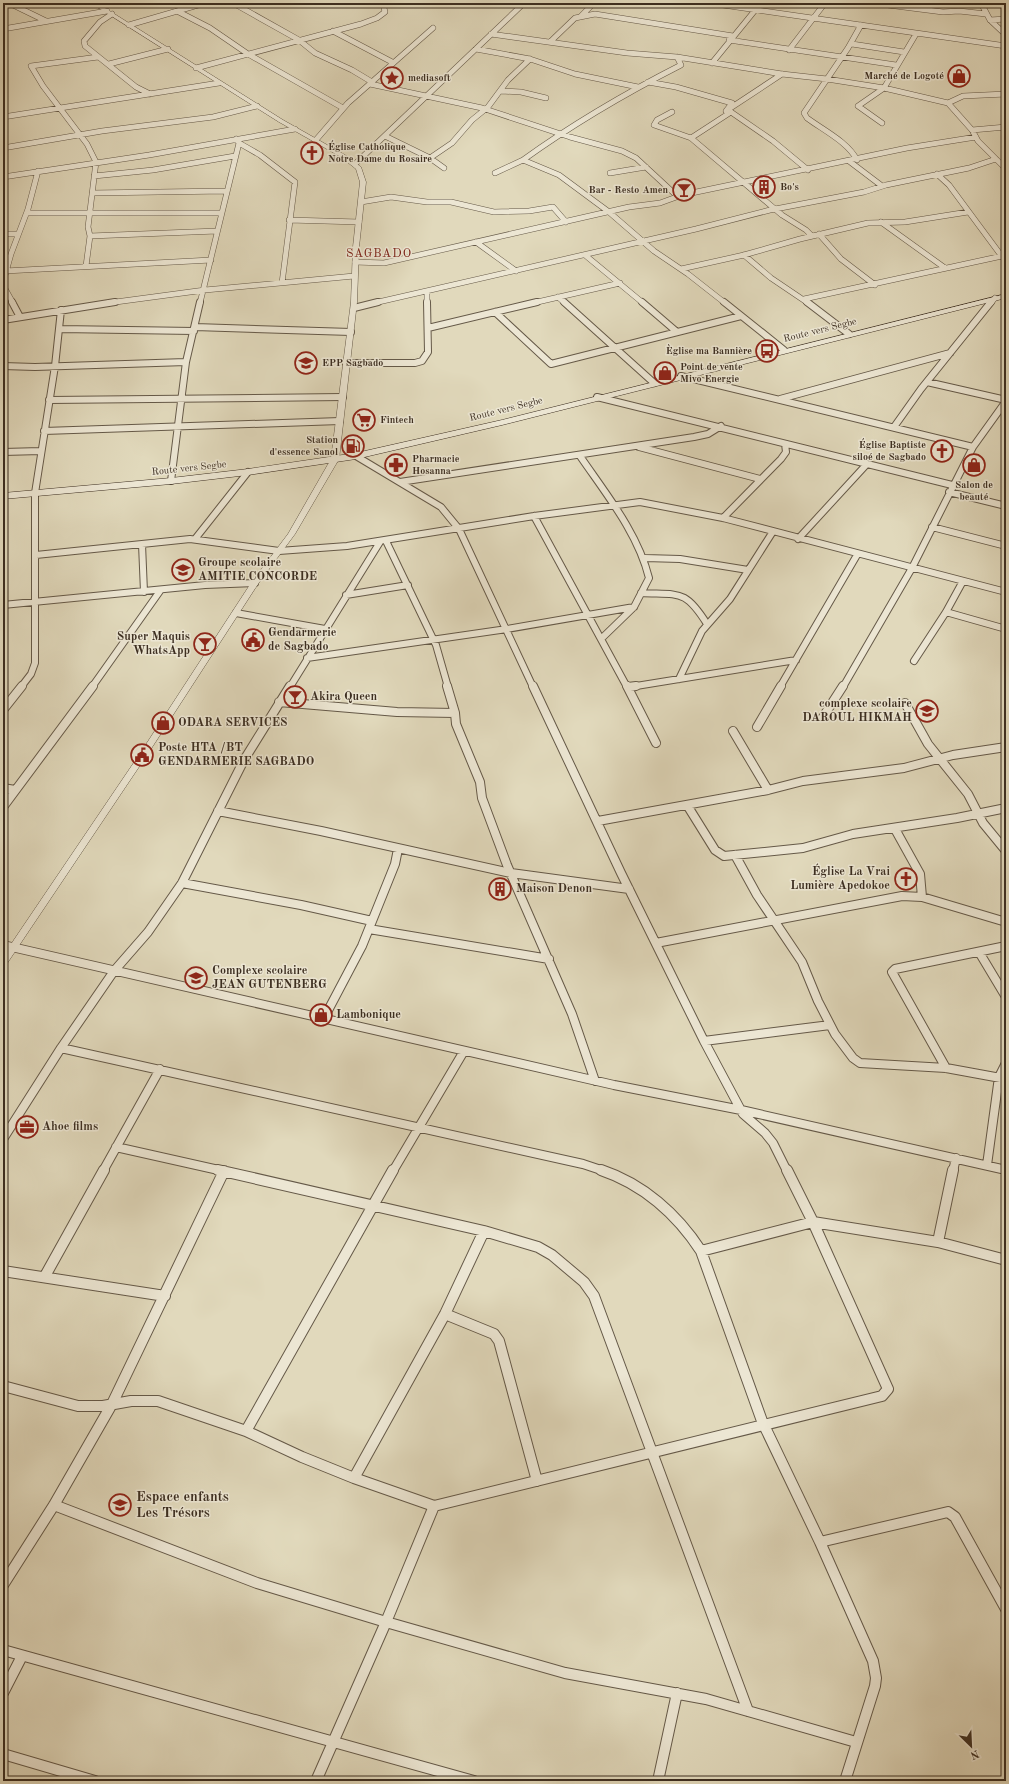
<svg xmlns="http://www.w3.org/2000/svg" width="1009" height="1784" viewBox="0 0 1009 1784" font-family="'Old Standard TT',serif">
	<rect width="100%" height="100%" fill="#e1d9bc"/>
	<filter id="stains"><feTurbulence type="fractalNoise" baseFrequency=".005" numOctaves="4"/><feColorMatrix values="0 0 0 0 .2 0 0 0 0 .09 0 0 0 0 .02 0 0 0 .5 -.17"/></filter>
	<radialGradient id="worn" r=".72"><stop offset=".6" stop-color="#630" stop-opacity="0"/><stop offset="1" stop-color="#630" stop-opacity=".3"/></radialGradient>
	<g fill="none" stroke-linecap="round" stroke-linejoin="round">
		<!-- minor-far3 casing -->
		<g stroke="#655948" stroke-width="6">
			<path id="minor-far3" d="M9 3 46 21
				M233 3 299 40 315 53 352 70 372 82
				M709 3 1006 46
				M872 3 943 12 959 11 986 14
				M981 3 990 20 1006 35
				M177 11 210 28 248 54 343 108
				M112 14 100 22 84 41 85 46 136 87 150 94
				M581 16 594 3
				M990 20 1006 19
				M129 25 205 3
				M3 29 107 11
				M333 31 392 62
				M491 34 627 53 677 57 782 74 827 79 884 88 948 103 963 96 1006 94
				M729 40 896 65
				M550 42 575 18 595 14 733 36
				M852 44 904 52
				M476 49 530 59 575 74 638 87
				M789 50 825 3
				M677 57 681 65C626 93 573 124 523 160L559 175 609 212 654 251 688 274 725 303
				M712 63 761 3
				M109 64 168 49
				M196 68 361 24 377 18 385 12 384 8
				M648 82 676 87 732 103 726 111
				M370 84 482 108 570 137 622 151 636 158 677 196
				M501 91 521 92 546 98
				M948 103 972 130 978 141 1006 169
				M729 109 782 74
				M726 111 731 112 691 138 782 215 806 230 812 236
				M672 112 657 120 654 125 691 138
				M731 112 773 141 808 170
				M3 117 219 83
				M882 123 858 106 884 88 916 34
				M972 130 1006 127
				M385 136 430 158 444 168
				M236 139 239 143 260 155 295 182 282 283
				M315 141 348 103 433 28
				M3 148 102 131 213 117 257 106
				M430 158 452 143 472 120 488 107 508 80 530 59
				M857 160C848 142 823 130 807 118L804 113 848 48 861 25
				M849 161 882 186
				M355 164 524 3
				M495 173 523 160
				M610 173 646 167
				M937 174 949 185 1006 262
				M94 176 153 170 235 156
				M3 177 149 155 295 129
				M92 193 226 191
				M361 202 391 197 427 202H451L494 212 529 211 553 207 566 222
				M27 213H221
				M289 220 359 222
				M881 222 945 268
				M3 234H17
				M819 234 841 259 875 285
				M90 236 217 231
				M476 242 516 271
				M585 255 643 303
				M744 255 771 278 808 303
				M355 262 384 263 629 207 660 203 682 195 907 148 976 137
				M86 266 90 236 88 227 96 162 87 144 43 86 31 66 98 57
				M681 269 744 255 800 239 868 223 905 222 968 212
				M5 271 211 260
				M427 291V303
				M558 297 565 303
				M804 299 1002 256
				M13 303 4 287V279L11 254 28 209 38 171
				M108 303 205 290 354 276
				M200 303 239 143
				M374 303 696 229 770 210 864 192 886 185 969 168 996 159
				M533 303 620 283
				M991 303 995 298"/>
		</g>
		<!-- minor-far2 casing -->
		<g stroke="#655948" stroke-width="8">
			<path id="minor-far2" d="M12 302 20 317
				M564 302 654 383
				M642 302 677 332
				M724 302 784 350
				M807 302 849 334
				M354 308 378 302
				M495 312 551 364 741 316
				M3 320 115 302
				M195 327 351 332
				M428 328 537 302
				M60 329 194 331
				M346 363H415L422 361 428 352 427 302
				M3 366 35 367 186 362
				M681 376 973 447
				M927 382 1006 400
				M597 397 952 485
				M780 399 950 353
				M49 400 343 397
				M894 427 921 389 991 302
				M44 431 340 421
				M639 447 760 479
				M3 452 41 451
				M356 456 441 507 459 529 533 687
				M580 456C606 494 638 533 649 578L634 607 602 638
				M171 481 186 362 200 302
				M400 482 694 437 708 434 721 426
				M949 492 1006 506
				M534 516 627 687
				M723 518 781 459 786 452 785 444
				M932 527 1006 546
				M195 539 248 472
				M798 539 866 465
				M386 541 436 645 448 687
				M142 544 144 592
				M36 555 190 539 279 551 347 546 534 516 640 502 723 518 1006 592
				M645 558 680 559 748 570
				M641 593C680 595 685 589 707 624
				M346 595 408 585
				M3 605 205 585 255 583
				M946 612 1006 629
				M236 613 325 629
				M307 658 507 629 634 607
				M914 661 946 612 963 581
				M679 679 702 631 730 599 772 533
				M21 687 31 674 35 663V493L55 366 61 310
				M92 687 160 591
				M290 687 380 542
				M630 687 796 660
				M780 687 857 555
				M843 687 912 568 973 447 1006 401"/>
		</g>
		<!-- minor-far1 casing -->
		<g stroke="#655948" stroke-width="10">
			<path id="minor-far1" d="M447 686 455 713 456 724 480 782 482 798 507 865 572 1014 595 1081
				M533 686 621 873 704 1041 743 1114 765 1133 773 1143 787 1171
				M627 686 656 743
				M628 687 636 686
				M279 702 397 712 455 713
				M905 703 928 744 968 794 983 823 1006 851
				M3 710 22 686
				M823 717 843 686
				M757 727 781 686
				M733 731 768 790
				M3 788 15 790
				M687 805 715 850 724 856 803 848 853 834 957 818 1006 808
				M3 807 93 686
				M218 811 321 831 511 873 629 889
				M598 821 768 790 803 781 904 768 953 755 1006 747
				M895 829 920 874 922 897
				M735 855 757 895 802 962 818 1001 835 1034 853 1058 860 1063 946 1068 1006 1079
				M182 883 301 905 372 921
				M369 929 549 959
				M656 943 902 896 922 897 1006 922
				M3 945 614 1085 741 1110 1006 1170
				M979 952 1006 997
				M324 1018 362 946 395 864 398 849
				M704 1041 830 1025
				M61 1048 583 1164 604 1171
				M946 1068 892 972 895 969 1006 946
				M3 1139 61 1048 114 971 148 932 182 883 244 760 290 686
				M116 1147 223 1171
				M987 1165 999 1077 1006 1063
				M103 1171 160 1069
				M393 1171 464 1051
				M953 1171 956 1158"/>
		</g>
		<!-- minor casing -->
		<g stroke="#655948" stroke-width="12">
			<path id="minor" d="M218 1170 484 1231 538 1247 552 1255 584 1282 594 1296 748 1711
				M601 1170C643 1184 677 1214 701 1251L762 1421 820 1542 873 1661 876 1678 875 1686 845 1781
				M938 1242 953 1170
				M701 1251 813 1222 938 1242 1006 1260
				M3 1271 165 1296
				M45 1276 104 1170
				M445 1314 494 1334 499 1341 537 1481
				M3 1386 78 1406H103L131 1401H158L246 1431 302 1457 354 1478 434 1506
				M246 1431 393 1170
				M354 1478 445 1314 484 1231
				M54 1505 257 1583 386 1622 565 1673 706 1699 856 1742
				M820 1542 948 1512 955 1517 1006 1609
				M3 1585 54 1505 112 1404 224 1171
				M3 1650 474 1781
				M3 1693 22 1656
				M3 1754 95 1781
				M316 1781 386 1622 434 1506 882 1396 888 1389 813 1222 787 1170
				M658 1781 677 1693"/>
		</g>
		<!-- tertiary casing -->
		<g stroke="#655948" stroke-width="1">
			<path id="tertiary" d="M91 3H97L283 120 345 155 361 167 366 182 359 247 357 302 339 459 295 534 258 584 149 752 6 965 3 966V956L141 752 251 583 288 534 331 459 351 302 353 247 360 182 356 169 341 157 279 122Z"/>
		</g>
		<!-- secondary casing -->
		<g stroke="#3c2e21" stroke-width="1">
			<path id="secondary" d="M1006 294V298L502 425 356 459 248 475 171 484 3 499V493L171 478 248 469 356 453 502 420Z"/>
		</g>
		<!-- minor-far3 -->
		<use href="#minor-far3" stroke="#ece6d3" stroke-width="5"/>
		<!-- minor-far2 -->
		<use href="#minor-far2" stroke="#ece6d3" stroke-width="6"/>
		<!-- minor-far1 -->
		<use href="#minor-far1" stroke="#ece6d3" stroke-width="8"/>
		<!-- minor -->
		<use href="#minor" stroke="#ece6d3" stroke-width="10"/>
		<!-- tertiary -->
		<use href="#tertiary" fill="#ece6d3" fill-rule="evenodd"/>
		<!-- secondary -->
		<use href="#secondary" fill="#ece6d3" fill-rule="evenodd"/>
	</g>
	<!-- icons -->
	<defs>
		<g id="shop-ring" transform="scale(1.15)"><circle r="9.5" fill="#ece6d3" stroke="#8f2418" stroke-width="1.5"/><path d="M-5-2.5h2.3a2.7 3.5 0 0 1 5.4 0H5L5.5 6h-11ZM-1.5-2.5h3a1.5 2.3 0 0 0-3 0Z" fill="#8f2418"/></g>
		<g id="sight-ring" transform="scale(1.15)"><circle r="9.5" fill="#ece6d3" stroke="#8f2418" stroke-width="1.5"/><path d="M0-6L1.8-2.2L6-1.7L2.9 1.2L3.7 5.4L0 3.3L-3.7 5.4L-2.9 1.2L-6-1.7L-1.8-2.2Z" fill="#8f2418"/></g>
		<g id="church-ring" transform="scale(1.15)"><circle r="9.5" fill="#ece6d3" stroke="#8f2418" stroke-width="1.5"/><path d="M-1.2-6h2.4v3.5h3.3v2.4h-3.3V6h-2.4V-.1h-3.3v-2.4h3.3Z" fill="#8f2418"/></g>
		<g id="building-ring" transform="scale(1.15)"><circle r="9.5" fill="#ece6d3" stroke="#8f2418" stroke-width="1.5"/><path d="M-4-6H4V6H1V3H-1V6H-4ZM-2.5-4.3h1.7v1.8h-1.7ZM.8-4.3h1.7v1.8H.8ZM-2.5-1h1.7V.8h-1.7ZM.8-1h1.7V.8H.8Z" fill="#8f2418"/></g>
		<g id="bar-ring" transform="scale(1.15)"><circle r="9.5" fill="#ece6d3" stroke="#8f2418" stroke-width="1.5"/><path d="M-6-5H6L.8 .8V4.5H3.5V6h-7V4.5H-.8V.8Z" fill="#8f2418"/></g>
		<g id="bus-ring" transform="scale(1.15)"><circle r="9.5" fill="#ece6d3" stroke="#8f2418" stroke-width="1.5"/><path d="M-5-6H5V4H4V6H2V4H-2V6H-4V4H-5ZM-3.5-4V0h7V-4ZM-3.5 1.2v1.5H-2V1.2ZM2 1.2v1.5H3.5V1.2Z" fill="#8f2418"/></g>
		<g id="school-ring" transform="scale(1.15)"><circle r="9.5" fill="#ece6d3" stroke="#8f2418" stroke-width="1.5"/><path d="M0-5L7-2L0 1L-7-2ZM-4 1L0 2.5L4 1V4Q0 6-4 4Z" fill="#8f2418"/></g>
		<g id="supermarket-ring" transform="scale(1.15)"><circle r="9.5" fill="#ece6d3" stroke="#8f2418" stroke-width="1.5"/><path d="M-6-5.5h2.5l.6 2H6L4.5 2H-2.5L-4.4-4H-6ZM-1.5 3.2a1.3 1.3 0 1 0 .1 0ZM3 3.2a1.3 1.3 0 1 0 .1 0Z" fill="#8f2418"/></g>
		<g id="fuel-ring" transform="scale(1.15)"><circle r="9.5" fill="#ece6d3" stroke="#8f2418" stroke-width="1.5"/><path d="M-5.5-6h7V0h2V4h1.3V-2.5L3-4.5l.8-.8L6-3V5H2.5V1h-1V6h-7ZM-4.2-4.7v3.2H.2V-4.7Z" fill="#8f2418"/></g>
		<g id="pharmacy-ring" transform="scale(1.15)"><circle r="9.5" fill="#ece6d3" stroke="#8f2418" stroke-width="1.5"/><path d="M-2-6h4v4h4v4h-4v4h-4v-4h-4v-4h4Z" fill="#8f2418"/></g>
		<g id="civic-ring" transform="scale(1.15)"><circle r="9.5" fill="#ece6d3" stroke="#8f2418" stroke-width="1.5"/><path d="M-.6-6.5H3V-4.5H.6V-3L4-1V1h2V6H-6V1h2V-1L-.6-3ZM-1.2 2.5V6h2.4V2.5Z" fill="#8f2418"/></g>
		<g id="office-ring" transform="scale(1.15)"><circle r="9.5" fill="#ece6d3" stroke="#8f2418" stroke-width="1.5"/><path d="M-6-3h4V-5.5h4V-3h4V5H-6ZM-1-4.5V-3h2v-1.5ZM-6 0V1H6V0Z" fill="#8f2418"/></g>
	</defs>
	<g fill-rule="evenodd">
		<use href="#shop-ring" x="959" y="76"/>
		<use href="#sight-ring" x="392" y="78"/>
		<use href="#church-ring" x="312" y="153"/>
		<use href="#building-ring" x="764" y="187"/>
		<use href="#bar-ring" x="684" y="190"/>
		<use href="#bus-ring" x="767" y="351"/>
		<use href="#school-ring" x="306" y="363"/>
		<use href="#shop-ring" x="665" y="373"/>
		<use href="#supermarket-ring" x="364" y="420"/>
		<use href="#fuel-ring" x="353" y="446"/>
		<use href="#church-ring" x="942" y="451"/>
		<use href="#pharmacy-ring" x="396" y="465"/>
		<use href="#shop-ring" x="974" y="465"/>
		<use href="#school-ring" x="183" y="570"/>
		<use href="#civic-ring" x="253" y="640"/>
		<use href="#bar-ring" x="205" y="644"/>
		<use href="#bar-ring" x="295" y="697"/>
		<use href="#school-ring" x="927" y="711"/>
		<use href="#shop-ring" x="163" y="723"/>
		<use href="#civic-ring" x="142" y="755"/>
		<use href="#church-ring" x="906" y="879"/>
		<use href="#building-ring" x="500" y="889"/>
		<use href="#school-ring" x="196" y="978"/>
		<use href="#shop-ring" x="321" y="1015"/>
		<use href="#office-ring" x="27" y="1127"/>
		<use href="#school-ring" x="120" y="1505"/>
	</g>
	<g text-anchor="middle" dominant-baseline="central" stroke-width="3" stroke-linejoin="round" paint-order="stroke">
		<!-- far-poi labels -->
		<g font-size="10" font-weight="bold" fill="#3c2e21" stroke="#ece6d3" text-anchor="start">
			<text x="944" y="76" text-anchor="end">Marché de Logoté</text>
			<text x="408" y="78">mediasoft</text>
			<text x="328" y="147">Église Catholique<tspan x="328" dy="12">Notre Dame du Rosaire</tspan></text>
			<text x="780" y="187">Bo's</text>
			<text x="668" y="190" text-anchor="end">Bar - Resto Amen</text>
			<text x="752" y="351" text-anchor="end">Èglise ma Bannière</text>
			<text x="322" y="363">EPP Sagbado</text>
			<text x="680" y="367">Point de vente<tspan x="680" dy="12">Mivo Energie</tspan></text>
			<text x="380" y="420">Fintech</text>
			<text x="338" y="440" text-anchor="end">Station<tspan x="338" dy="12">d'essence Sanol</tspan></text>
			<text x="926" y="445" text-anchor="end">Église Baptiste<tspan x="926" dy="12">siloé de Sagbado</tspan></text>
			<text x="412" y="459">Pharmacie<tspan x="412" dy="12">Hosanna</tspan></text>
			<text x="974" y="485" text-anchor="middle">Salon de<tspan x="974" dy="12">beauté</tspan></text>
		</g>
		<!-- far-street labels -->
		<g font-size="10" fill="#3c2e21" stroke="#ece6d3">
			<text transform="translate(820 330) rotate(-14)">Route vers Segbe</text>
			<text transform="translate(506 409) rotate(-14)">Route vers Segbe</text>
			<text transform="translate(189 468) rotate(-6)">Route vers Segbe</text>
		</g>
		<!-- far-quarter labels -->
		<g font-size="12" letter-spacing="1" fill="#7a1f14" stroke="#ece6d3">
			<text x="379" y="254">SAGBADO</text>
		</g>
		<!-- poi labels -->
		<g font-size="12" font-weight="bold" fill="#3c2e21" stroke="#ece6d3" text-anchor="start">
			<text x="198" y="563">Groupe scolaire<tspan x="198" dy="14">AMITIE CONCORDE</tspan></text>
			<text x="268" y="633">Gendarmerie<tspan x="268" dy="14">de Sagbado</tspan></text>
			<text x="190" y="637" text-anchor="end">Super Maquis<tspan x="190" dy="14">WhatsApp</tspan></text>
			<text x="310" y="697">Akira Queen</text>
			<text x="912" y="704" text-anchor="end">complexe scolaire<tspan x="912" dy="14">DAROUL HIKMAH</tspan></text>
			<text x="178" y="723">ODARA SERVICES</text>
			<text x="158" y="748">Poste HTA /BT<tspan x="158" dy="14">GENDARMERIE SAGBADO</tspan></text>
			<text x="890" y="872" text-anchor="end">Église La Vrai<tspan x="890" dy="14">Lumière Apedokoe</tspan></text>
			<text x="516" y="889">Maison Denon</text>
			<text x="212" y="971">Complexe scolaire<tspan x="212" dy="14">JEAN GUTENBERG</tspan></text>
			<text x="336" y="1015">Lambonique</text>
			<text x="42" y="1127">Ahoe films</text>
		</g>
		<!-- near-poi labels -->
		<g font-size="14" font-weight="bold" fill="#3c2e21" stroke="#ece6d3" text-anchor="start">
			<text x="136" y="1497">Espace enfants<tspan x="136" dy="16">Les Trésors</tspan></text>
		</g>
	</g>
	<!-- margin -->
	<rect width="1009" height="1784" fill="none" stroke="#e1d9bc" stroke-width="16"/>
	<rect x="4" y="4" width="1001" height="1776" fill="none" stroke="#3c2e21" stroke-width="2"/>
	<rect x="8" y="8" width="993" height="1768" fill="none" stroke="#3c2e21"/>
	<!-- north arrow -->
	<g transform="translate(971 1746) rotate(156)" stroke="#ece6d3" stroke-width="3" paint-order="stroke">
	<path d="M0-3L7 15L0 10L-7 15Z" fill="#3c2e21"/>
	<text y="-6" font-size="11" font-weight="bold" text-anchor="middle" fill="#3c2e21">N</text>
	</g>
	<rect width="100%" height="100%" filter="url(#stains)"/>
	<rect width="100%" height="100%" fill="url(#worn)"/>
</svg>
